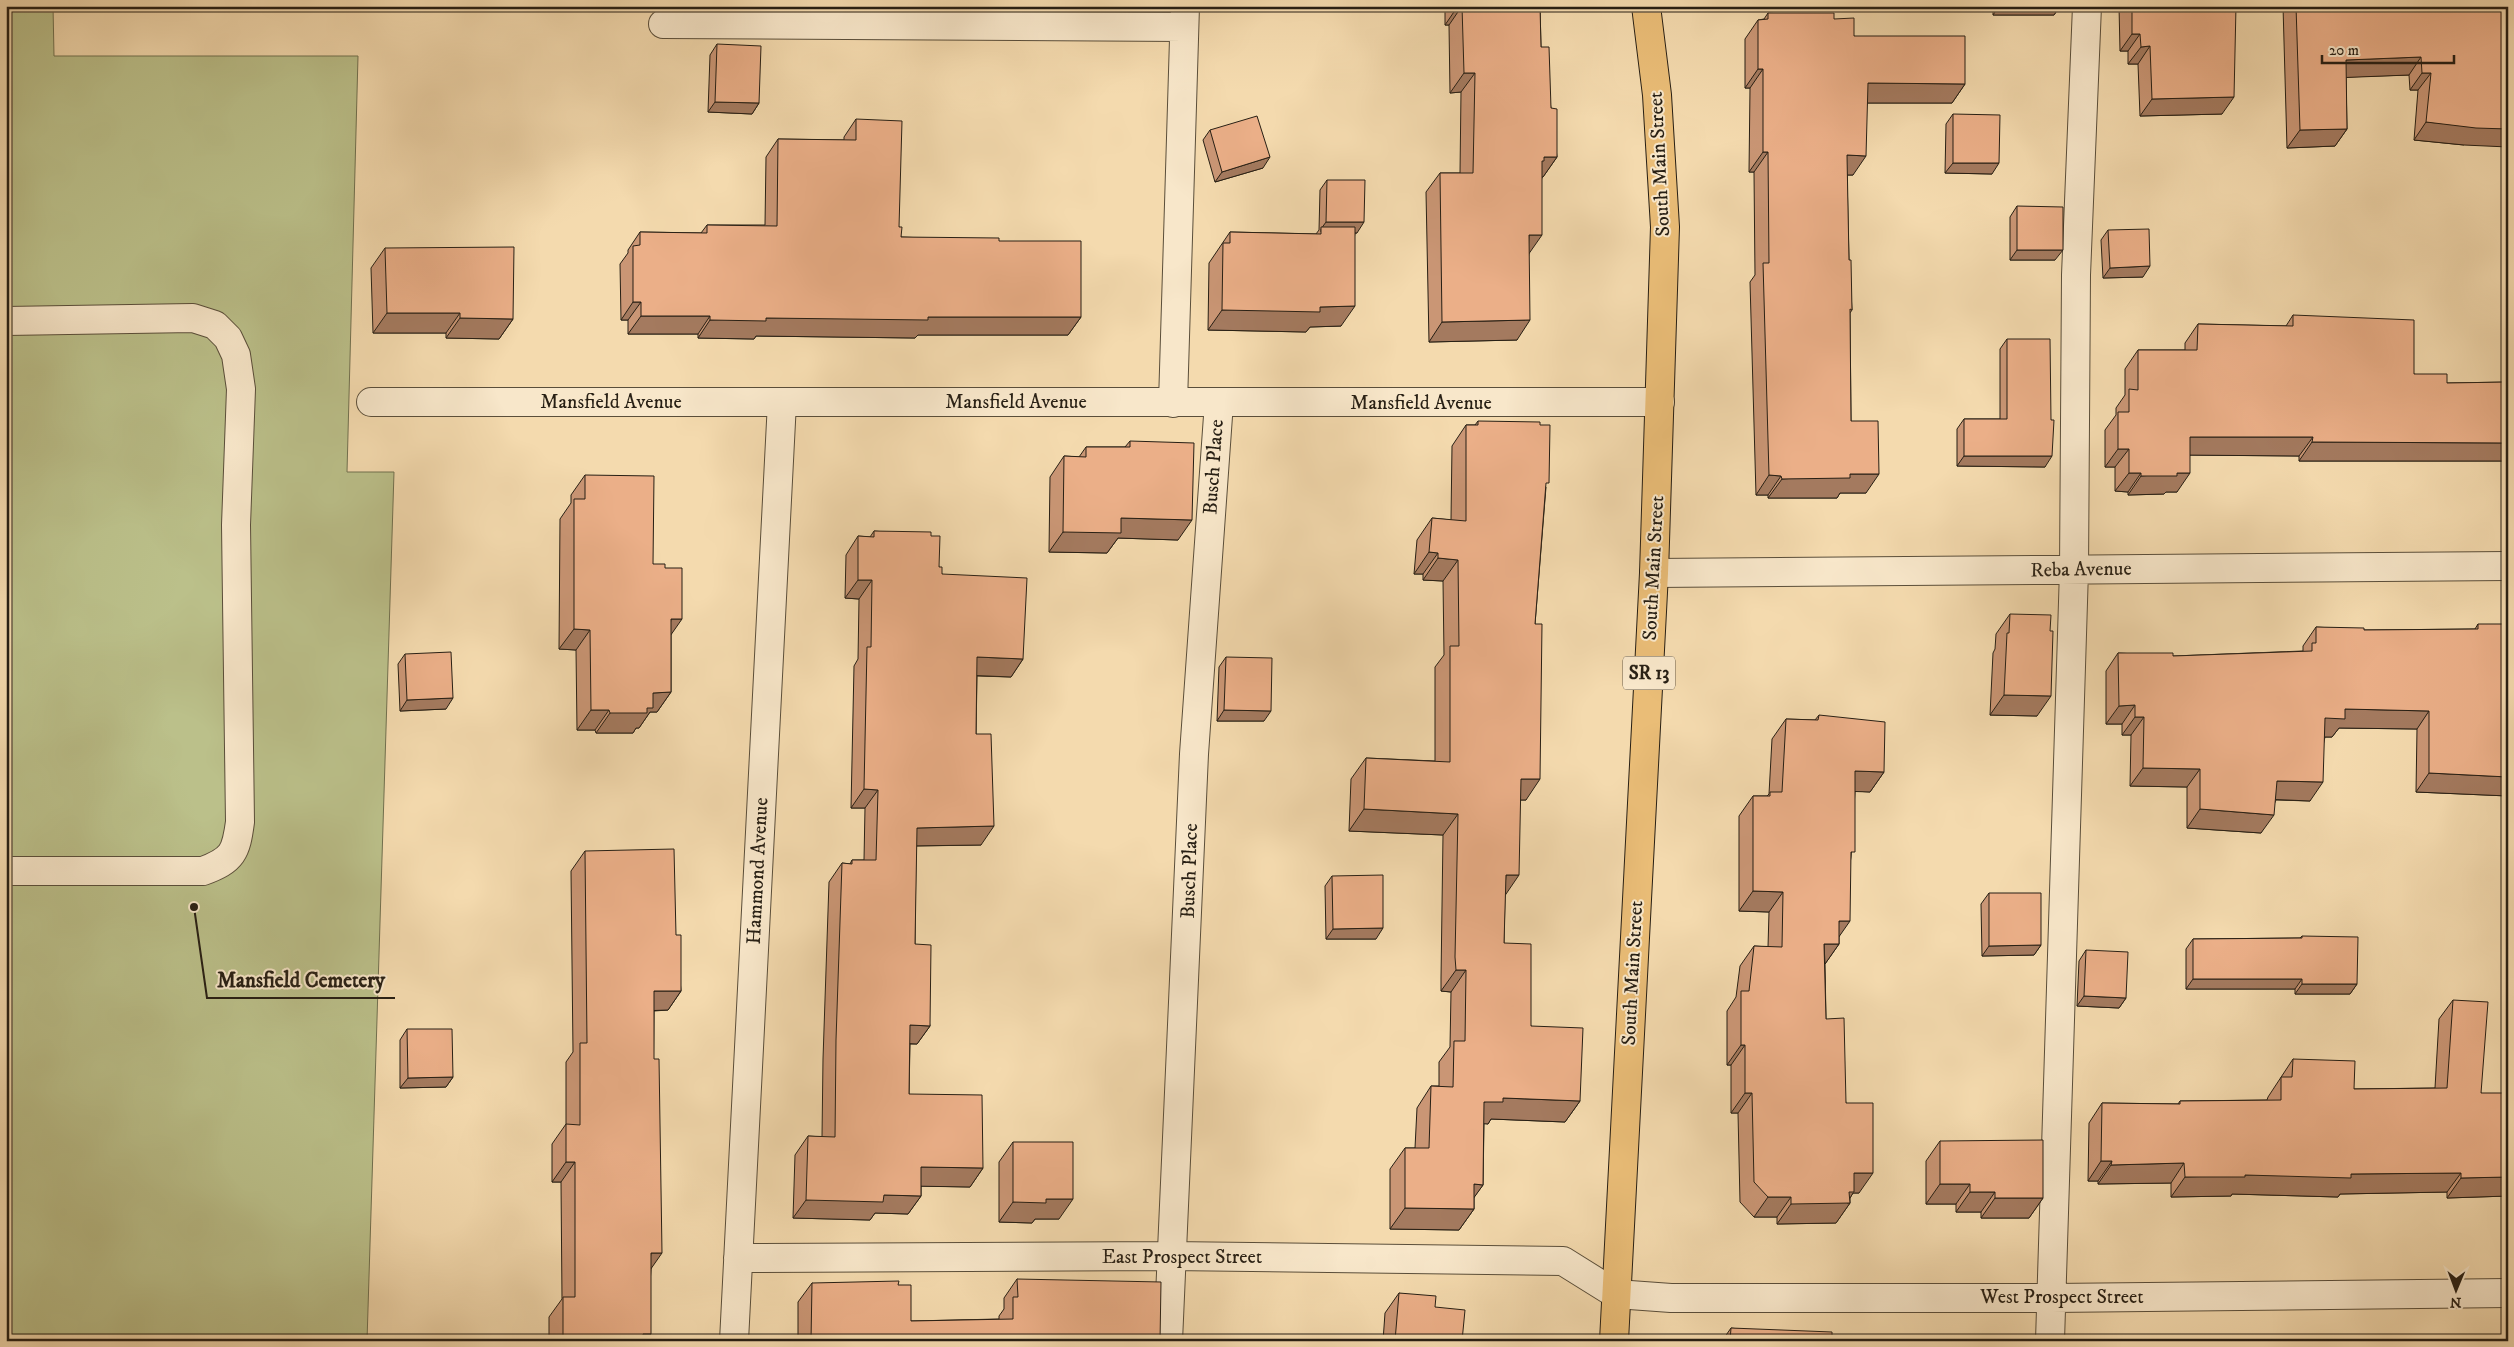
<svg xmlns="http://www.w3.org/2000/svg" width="2514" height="1347" viewBox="0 0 2514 1347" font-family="'IM FELL DW Pica',serif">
	<rect width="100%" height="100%" fill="#f4daae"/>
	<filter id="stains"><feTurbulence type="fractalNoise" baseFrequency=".004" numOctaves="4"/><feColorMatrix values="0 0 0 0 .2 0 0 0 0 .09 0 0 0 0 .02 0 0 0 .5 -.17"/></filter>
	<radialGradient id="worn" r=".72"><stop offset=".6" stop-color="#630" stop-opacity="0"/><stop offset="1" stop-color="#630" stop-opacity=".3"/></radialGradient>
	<!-- green -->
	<path fill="#bbc08a" stroke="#71704f" d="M6 6H53L54 56H358L347 472H394L367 1341H6Z"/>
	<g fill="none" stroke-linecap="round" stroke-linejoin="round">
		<!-- minor casing -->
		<g stroke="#5a4e3a" stroke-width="30">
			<path id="minor" d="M663 24 1184 27
				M6 321 193 318 215 325 228 338 236 355 241 389 236 525 240 822C236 852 233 860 203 871H6
				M371 402H1660
				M1173 403 1185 6
				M1654 573 2508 566
				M738 1258 1171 1256 1563 1261 1616 1294 1671 1298H2053L2508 1293
				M734 1341 782 402
				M1168 1341 1194 754 1219 402
				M2050 1341 2074 570 2076 275 2087 6"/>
		</g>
		<!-- highway casing -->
		<g stroke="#271f14" stroke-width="30">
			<path id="highway" d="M1614 1341 1654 573 1665 227 1657 95 1646 6"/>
		</g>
		<!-- minor -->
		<use href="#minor" stroke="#f8e7ca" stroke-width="28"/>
		<!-- highway -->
		<use href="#highway" stroke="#eabd77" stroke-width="28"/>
	</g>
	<!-- wall -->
	<path fill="#ca9675" stroke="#271f14" d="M1436 6H1540L1541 47 1551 108 1557 157 1543 177H1542L1529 253 1517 340 1429 342 1426 192 1440 173H1460L1461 92 1450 93 1449 25H1445V11H1436Z
		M1993 6H2060L2054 15H1993Z
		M2119 6H2236L2222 114 2140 116 2138 64H2128V51H2120Z
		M2283 6H2508L2464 145 2414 140 2418 90H2410L2409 75 2346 77 2347 129 2335 146 2287 148Z
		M1768 13 1834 19 1854 36 1965 84 1952 103H1867L1853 175H1847L1849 260 1852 310 1850 313 1851 421 1866 493H1840L1837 498H1768V495H1756L1750 282 1755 275 1754 172H1749L1750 88H1745V39L1758 20 1764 19Z
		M717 44 759 103 752 114 708 112 710 55Z
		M1953 114 1992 174 1945 173 1946 124Z
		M856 119 899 227 901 237 999 241 1081 317 1068 335H918L915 338 756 336 754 339 698 338V334H628V320H621L620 264 628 253V250L640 232 701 233 707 225H765L766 157 778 139 844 140V137Z
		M1210 130 1263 168 1215 182 1203 140Z
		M1327 180 1357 233H1355L1341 326 1310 327 1306 332 1208 330 1209 263 1230 232 1316 234 1319 230 1320 190Z
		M2017 206 2055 260H2010V217Z
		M2108 230 2143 277 2103 278 2101 240Z
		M385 248 513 319 499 339 446 338V333H373L371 268Z
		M2293 315 2414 374 2447 383 2508 382V461H2299V456L2190 455 2177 492H2166L2164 494 2128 495V492L2115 491V467H2105V430L2116 415V408L2125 395V369L2138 350H2185V343L2198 324 2286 326Z
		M2007 339 2051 420 2045 467 1957 466V429L1964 419H2000V349Z
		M1478 421 1546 487 1535 624 1526 800H1520L1505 895 1504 943 1531 1026 1580 1101 1565 1122 1491 1119 1488 1124 1484 1123 1483 1185 1474 1197V1209L1459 1230 1390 1229V1169L1405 1148H1415L1417 1108 1431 1086H1439V1062L1450 1047 1451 992 1441 991V978L1443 835 1349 831 1351 779 1366 758 1435 761V667L1444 655 1443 581 1423 580V574H1414L1417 540 1432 518 1451 520 1452 446 1466 425H1475Z
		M1130 441 1178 540 1118 538 1107 553 1049 552 1050 477 1064 456 1079 457 1086 447H1125Z
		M585 475 653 564 671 635V692L657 712H650L639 728H636L633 733H596L595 730H577L576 650 559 649 560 519 571 503V495Z
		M874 531 931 536 939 567 942 574 1023 659 1011 677 977 676 976 734 981 845 916 846 915 944 930 1026 917 1044H910L909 1094 983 1168 970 1187 921 1186V1196L908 1214 875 1213 870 1220 793 1218 795 1155 808 1136 822 1137 823 1059 829 882 842 863 850 864 852 860H864L865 808H851L854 666 858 659 859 599 845 598 846 555 858 536 870 537Z
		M2010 614 2037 716 1990 715 1993 653 1995 649 1996 634Z
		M2478 624 2508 796 2416 792 2417 729 2339 728 2332 737H2325L2310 801 2276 800 2261 833 2187 828V787L2130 786 2131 735H2122V724H2106V671L2118 653 2173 656 2303 651V646L2316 627 2364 630 2475 629Z
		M405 654 446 709 400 711 398 664Z
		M1226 657 1264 721H1217L1219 667Z
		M1819 715 1884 772 1870 792 1855 791 1851 857 1839 937V944L1825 964 1826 1019 1846 1103 1859 1193H1853L1850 1198V1203L1836 1223 1777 1224V1217H1754L1740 1202 1738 1113H1731V1065H1727V1011L1736 997 1740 966 1754 946 1768 947 1769 912 1739 911V816L1753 796H1767L1769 794 1772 739 1786 719 1815 720Z
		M585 851 676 935 681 991 668 1010 654 1011 651 1269 646 1341H549V1317L562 1299 561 1182H552V1144L566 1124V1062L573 1052 571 871Z
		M1332 876 1376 939H1326L1325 886Z
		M1989 893 2041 945 2034 955 1982 956 1981 904Z
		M2302 936 2357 984 2350 994H2295V989H2186V949L2193 939 2300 938Z
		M2086 950 2126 998 2119 1008 2077 1006 2079 961Z
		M2453 1000 2481 1093 2508 1196 2447 1198V1192L2340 1194 2338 1197 2232 1194 2231 1196 2171 1197V1183L2098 1184V1181H2088L2089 1123 2102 1103 2178 1104 2180 1101 2267 1100 2268 1097 2293 1059 2354 1089 2435 1088 2439 1019Z
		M407 1029 453 1077 446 1087 400 1088V1040Z
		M1940 1141 2043 1198 2029 1218H1981V1212H1956V1204H1926V1161Z
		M1013 1142 1059 1219H1035L1032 1223 999 1222V1162Z
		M1017 1279 1160 1341H798V1302L812 1283 911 1321 999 1319V1316L1004 1309V1298Z
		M1399 1293 1435 1307 1462 1341H1383L1385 1313Z
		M1731 1328 1832 1341H1722Z"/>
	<!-- shaded-wall -->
	<path fill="#a47a5f" stroke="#271f14" d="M947 6H1007V7Z
		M1439 6H1448L1445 11H1436Z
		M1458 6H1462L1449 25H1445Z
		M1999 6H2060L2054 15H1993Z
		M2132 34H2140L2128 51H2120Z
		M2150 46 2138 64H2128L2141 47Z
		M2421 57 2409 75 2333 78 2346 60Z
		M1758 69H1763L1750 88H1745Z
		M1464 73H1475L1461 92 1450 93Z
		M2422 73H2431L2418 90H2410Z
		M1868 83 1965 84 1952 103H1854Z
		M2234 97 2222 114 2140 116 2152 99Z
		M715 102 759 103 752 114 708 112Z
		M2426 122 2508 129V147L2464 145 2414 140Z
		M2347 129 2335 146 2287 148 2300 130Z
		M1763 152H1768L1754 172H1749Z
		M1847 155 1866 156 1853 175H1833Z
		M1270 157 1263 168 1215 182 1222 172Z
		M1544 157H1557L1543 177H1533Z
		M1953 163H1999L1992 174 1945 173Z
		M1326 222H1364L1357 233 1321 232V229Z
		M1529 235H1542L1528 255Z
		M2017 250H2063L2055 260H2010Z
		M2150 266 2143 277 2103 278 2110 268Z
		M633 302H641L628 320H621Z
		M1355 306 1341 326 1310 327 1306 332 1208 330 1222 310Z
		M387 313H460L446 333H373Z
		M641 316H710L698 334H628Z
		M928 317H1081L1068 335H918L915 338 756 336 754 339 698 338 710 320 766 318Z
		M460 318 513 319 499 339 446 338Z
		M1530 320 1517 340 1429 342 1442 322Z
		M2190 437H2313L2299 456 2177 455Z
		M2312 442 2508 443V461H2299Z
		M2118 449H2129L2115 467H2105Z
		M1964 456H2052L2045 467 1957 466Z
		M2129 473H2141L2128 492 2115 491Z
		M2177 473H2190L2177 492H2166L2164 494 2128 495 2141 476Z
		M1850 474H1879L1866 493H1840L1837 498H1768L1782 479Z
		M1769 475 1781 476 1768 495H1756Z
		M1121 518 1192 520 1178 540 1118 538 1107 553 1049 552 1063 532Z
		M1429 552 1438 553 1423 574H1414Z
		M1438 558 1458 560 1443 581 1423 580Z
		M858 580H872L859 599 845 598Z
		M671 619H682L668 639Z
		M574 629 590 630 576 650 559 649Z
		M977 657 1023 659 1011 677 964 675Z
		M671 692 657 712H650L639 728H636L633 733H596L610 713 653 693Z
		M2004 695 2051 696 2037 716 1990 715Z
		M453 698 446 709 400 711 407 700Z
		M2135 705 2122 724H2106L2119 706Z
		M2345 709 2429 711 2417 729 2339 728 2332 737H2313L2325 718Z
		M591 710H609L595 730H577Z
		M1224 710 1271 711 1264 721H1217Z
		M2135 717H2144L2131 735H2122Z
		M2143 768 2200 769 2187 787 2130 786Z
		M1855 771 1884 772 1870 792 1841 791Z
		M2429 773 2508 777V796L2416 792Z
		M1521 779H1540L1526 800H1506Z
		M2277 781 2323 782 2310 801 2264 799Z
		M864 789 878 790 865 808H851Z
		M1364 809 1458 814 1443 835 1349 831Z
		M2200 809 2274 815 2261 833 2187 828Z
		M994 826 981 845 904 846 917 828Z
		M1506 875H1519L1504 897Z
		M1753 891 1783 892 1769 912 1739 911Z
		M1839 921H1850L1836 941Z
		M1383 928 1376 939H1326L1333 929Z
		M1824 944H1839L1825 964Z
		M2041 945 2034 955 1982 956 1989 946Z
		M1456 970H1466L1451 992 1441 991Z
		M2193 979H2302L2295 989H2186Z
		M2302 984H2357L2350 994H2295Z
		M654 991H681L668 1010 640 1011Z
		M2084 996 2126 998 2119 1008 2077 1006Z
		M910 1025 930 1026 917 1044 897 1043Z
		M1741 1045H1745L1731 1065H1727Z
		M453 1077 446 1087 400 1088 408 1078Z
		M1745 1093H1752L1738 1113H1731Z
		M1503 1098 1580 1101 1565 1122 1491 1119 1488 1124 1469 1123 1484 1102Z
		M2101 1161H2112L2098 1181H2088Z
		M566 1162H575L561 1182H552Z
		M2184 1163 2171 1183 2098 1184 2111 1165Z
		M921 1167 983 1168 970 1187 909 1186Z
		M1854 1173H1873L1859 1193H1853L1847 1203H1850L1836 1223 1777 1224 1791 1204Z
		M2461 1173 2447 1192 2340 1194 2338 1197 2232 1194 2231 1196 2171 1197 2185 1177 2245 1175Z
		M2508 1177V1196L2447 1198 2461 1178Z
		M1474 1184 1483 1185 1468 1206Z
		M1940 1184H1970L1956 1204H1926Z
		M1970 1192H1995L1981 1212H1956Z
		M884 1195 921 1196 908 1214 875 1213 870 1220 793 1218 806 1200Z
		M1768 1197H1791L1777 1217H1754Z
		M1995 1198H2043L2029 1218H1981Z
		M1046 1199H1073L1059 1219H1035L1032 1223 999 1222 1013 1202Z
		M1405 1208 1474 1209 1459 1230 1390 1229Z
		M651 1253H662L648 1273Z
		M643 1334H651L646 1341H638Z"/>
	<!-- building -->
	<path fill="#ebaf88" stroke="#271f14" d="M1462 6H1540L1541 47H1549L1551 108 1557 109V157H1544V161H1542V235H1529L1530 320 1442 322 1440 173H1473L1475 73H1464Z
		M2132 6H2236L2234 97 2152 99 2150 46 2141 47 2140 34H2132Z
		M2296 6H2508V129L2476 128 2426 122 2431 73H2422L2421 57 2346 60 2347 129 2300 130Z
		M1768 13H1834V19L1854 18V36H1965V84L1868 83 1866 156 1847 155 1849 260H1851L1852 310 1850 309 1851 421H1878L1879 474H1850V478L1782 479 1781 476 1769 475 1763 263H1769L1768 152H1763V69H1758V20L1768 19Z
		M717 44 761 46 759 103 715 102Z
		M1953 114 2000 115 1999 163H1953Z
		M1257 116 1270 157 1222 172 1210 130Z
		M856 119 902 121 899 227H902L901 237 999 238V241H1081V317H928V320L766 318V321L710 320V316H641V302H633V246L640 245V232L707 233V225L777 226 778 139 856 140Z
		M1327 180H1365L1364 222H1326Z
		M2017 206 2063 207V250H2017Z
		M1321 227H1355V306L1320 307V312L1222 310 1223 243H1230V232L1321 234Z
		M2149 229 2150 266 2110 268 2108 230Z
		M514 247 513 319 460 318V313H387L385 248Z
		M2293 315 2414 320V374H2447V383L2508 382V443L2312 442 2313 437H2190V473H2177V476H2141V473H2129V449H2118V412H2129V389L2138 390V350H2197L2198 324 2293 326Z
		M2007 339H2050L2051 420H2054L2052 456H1964V419H2007Z
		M1478 421 1540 422V425H1550L1549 483H1546L1535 624H1542L1540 779H1521L1519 875H1506L1504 943 1531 944V1026L1583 1028 1580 1101 1503 1098V1102H1484L1483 1185 1474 1184V1209L1405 1208V1148H1429L1431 1086 1453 1087 1454 1041H1465L1466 970H1456L1455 957 1458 814 1364 809 1366 758 1450 762V646H1459L1458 560 1438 558V553L1429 552 1432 518 1466 521V425H1478Z
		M1130 441 1194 443 1192 520 1121 518V533L1063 532 1064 456 1086 457V447H1130Z
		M585 475 654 476 653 564H665V568H682V619H671V692L653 693V708H647V713H610L609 710H591L590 630 574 629V499H585Z
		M874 531 931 532V536H940L939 567H942V574L1027 578 1023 659 977 657 976 734H991L994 826 917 828 915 944 931 945 930 1026 910 1025 909 1094 982 1095 983 1168 921 1167V1196L884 1195 883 1202 806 1200 808 1136 835 1137 836 1040 842 863 852 864V860H876L878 790 864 789 867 647H871L872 580H858V536L874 537Z
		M2010 614 2051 615 2050 631H2053L2051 696 2004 695 2007 633H2009Z
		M2478 624H2508V777L2429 773V711L2345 709V719L2325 718 2323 782 2277 781 2274 815 2200 809V769L2143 768 2144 717H2135V705L2119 706 2118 653H2173V656L2312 651V643H2316V627L2364 628V630L2478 629Z
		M451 652 453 698 407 700 405 654Z
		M1226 657 1272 658 1271 711 1224 710Z
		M1819 715 1885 722 1884 772 1855 771V852H1851L1850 921H1839V944H1824L1826 1019 1844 1018 1846 1103H1873V1173H1854V1192H1849L1850 1203 1791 1204V1197H1768L1754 1182 1752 1093H1745V1045H1741V991H1749L1754 946 1782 947 1783 892 1753 891V796H1770V792H1782L1786 719 1818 720Z
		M674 849 676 935H681V991H654V1059H659L662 1253H651V1334H643V1341H563V1297H575V1162H566V1124L580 1125V1043H587L585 851Z
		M1383 875V928L1333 929 1332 876Z
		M1989 893H2041V945L1989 946Z
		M2302 936 2358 937 2357 984H2302V979H2193V939L2302 938Z
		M2086 950 2128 952 2126 998 2084 996Z
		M2453 1000 2488 1002 2481 1093H2508V1177L2461 1178V1173L2351 1174V1178L2245 1175V1177H2185L2184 1163 2111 1165 2112 1161H2101L2102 1103 2180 1104V1101L2281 1100V1077H2292L2293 1059 2355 1061 2354 1089 2447 1088Z
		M407 1029H452L453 1077 408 1078Z
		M2043 1140V1198H1995V1192H1970V1184H1940V1141Z
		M1013 1142H1073V1199H1046V1203L1013 1202Z
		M1017 1279 1161 1282 1160 1341H811L812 1283 899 1281 898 1285H911V1321L1013 1319V1297H1018Z
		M1399 1293 1436 1296 1435 1307 1465 1310 1462 1341H1395Z
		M1731 1328 1832 1332V1341H1730Z
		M2045 1339V1341H1996Z"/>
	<g text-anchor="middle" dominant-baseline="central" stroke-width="4" stroke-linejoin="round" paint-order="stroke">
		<!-- shield labels -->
		<rect fill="#f8e7ca" stroke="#665b4b" stroke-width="1" x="1623" y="656.5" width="52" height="33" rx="4"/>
		<g font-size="19" font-weight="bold" fill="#271f14">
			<text x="1649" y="673">SR 13</text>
		</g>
		<!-- street labels -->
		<g font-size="20" fill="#271f14" stroke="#f8e7ca">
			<text transform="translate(1660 164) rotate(-93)">South Main Street</text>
			<text x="611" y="402">Mansfield Avenue</text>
			<text x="1016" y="402">Mansfield Avenue</text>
			<text x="1421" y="403">Mansfield Avenue</text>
			<text transform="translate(1214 467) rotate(-86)">Busch Place</text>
			<text transform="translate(1654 568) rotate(-87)">South Main Street</text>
			<text transform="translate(2081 570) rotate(-1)">Reba Avenue</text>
			<text transform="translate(758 871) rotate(-87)">Hammond Avenue</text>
			<text transform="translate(1190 871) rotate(-88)">Busch Place</text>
			<text transform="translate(1633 973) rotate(-87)">South Main Street</text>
			<text x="1182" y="1257">East Prospect Street</text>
			<text x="2062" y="1297">West Prospect Street</text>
		</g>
	</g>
	<!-- callouts -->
	<path fill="none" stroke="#271f14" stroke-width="2" d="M194 907L207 998H395"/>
	<circle fill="#271f14" stroke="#f8e7ca" stroke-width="2" cx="194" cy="907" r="5"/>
	<g font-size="21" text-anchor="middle" font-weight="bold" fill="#271f14" stroke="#f8e7ca" stroke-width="4" stroke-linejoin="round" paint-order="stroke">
		<text x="301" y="987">Mansfield Cemetery</text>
	</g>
	<!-- margin -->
	<rect width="2514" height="1347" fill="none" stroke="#f4daae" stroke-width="25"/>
	<rect x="8" y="8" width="2499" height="1332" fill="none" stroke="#271f14" stroke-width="2.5"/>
	<rect x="12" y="12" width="2489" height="1322" fill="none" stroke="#271f14"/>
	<!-- north arrow -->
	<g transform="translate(2456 1290) rotate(181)" stroke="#f8e7ca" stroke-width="4" paint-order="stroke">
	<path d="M0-4L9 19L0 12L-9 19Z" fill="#271f14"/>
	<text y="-8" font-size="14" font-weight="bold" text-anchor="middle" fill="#271f14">N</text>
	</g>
	<!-- scale -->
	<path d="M2322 55v8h132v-8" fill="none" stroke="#271f14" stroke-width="2.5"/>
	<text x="2329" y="55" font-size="15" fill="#271f14" stroke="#f8e7ca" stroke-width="4" paint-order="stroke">20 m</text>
	<rect width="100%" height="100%" filter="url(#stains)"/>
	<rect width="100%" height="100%" fill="url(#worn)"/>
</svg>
